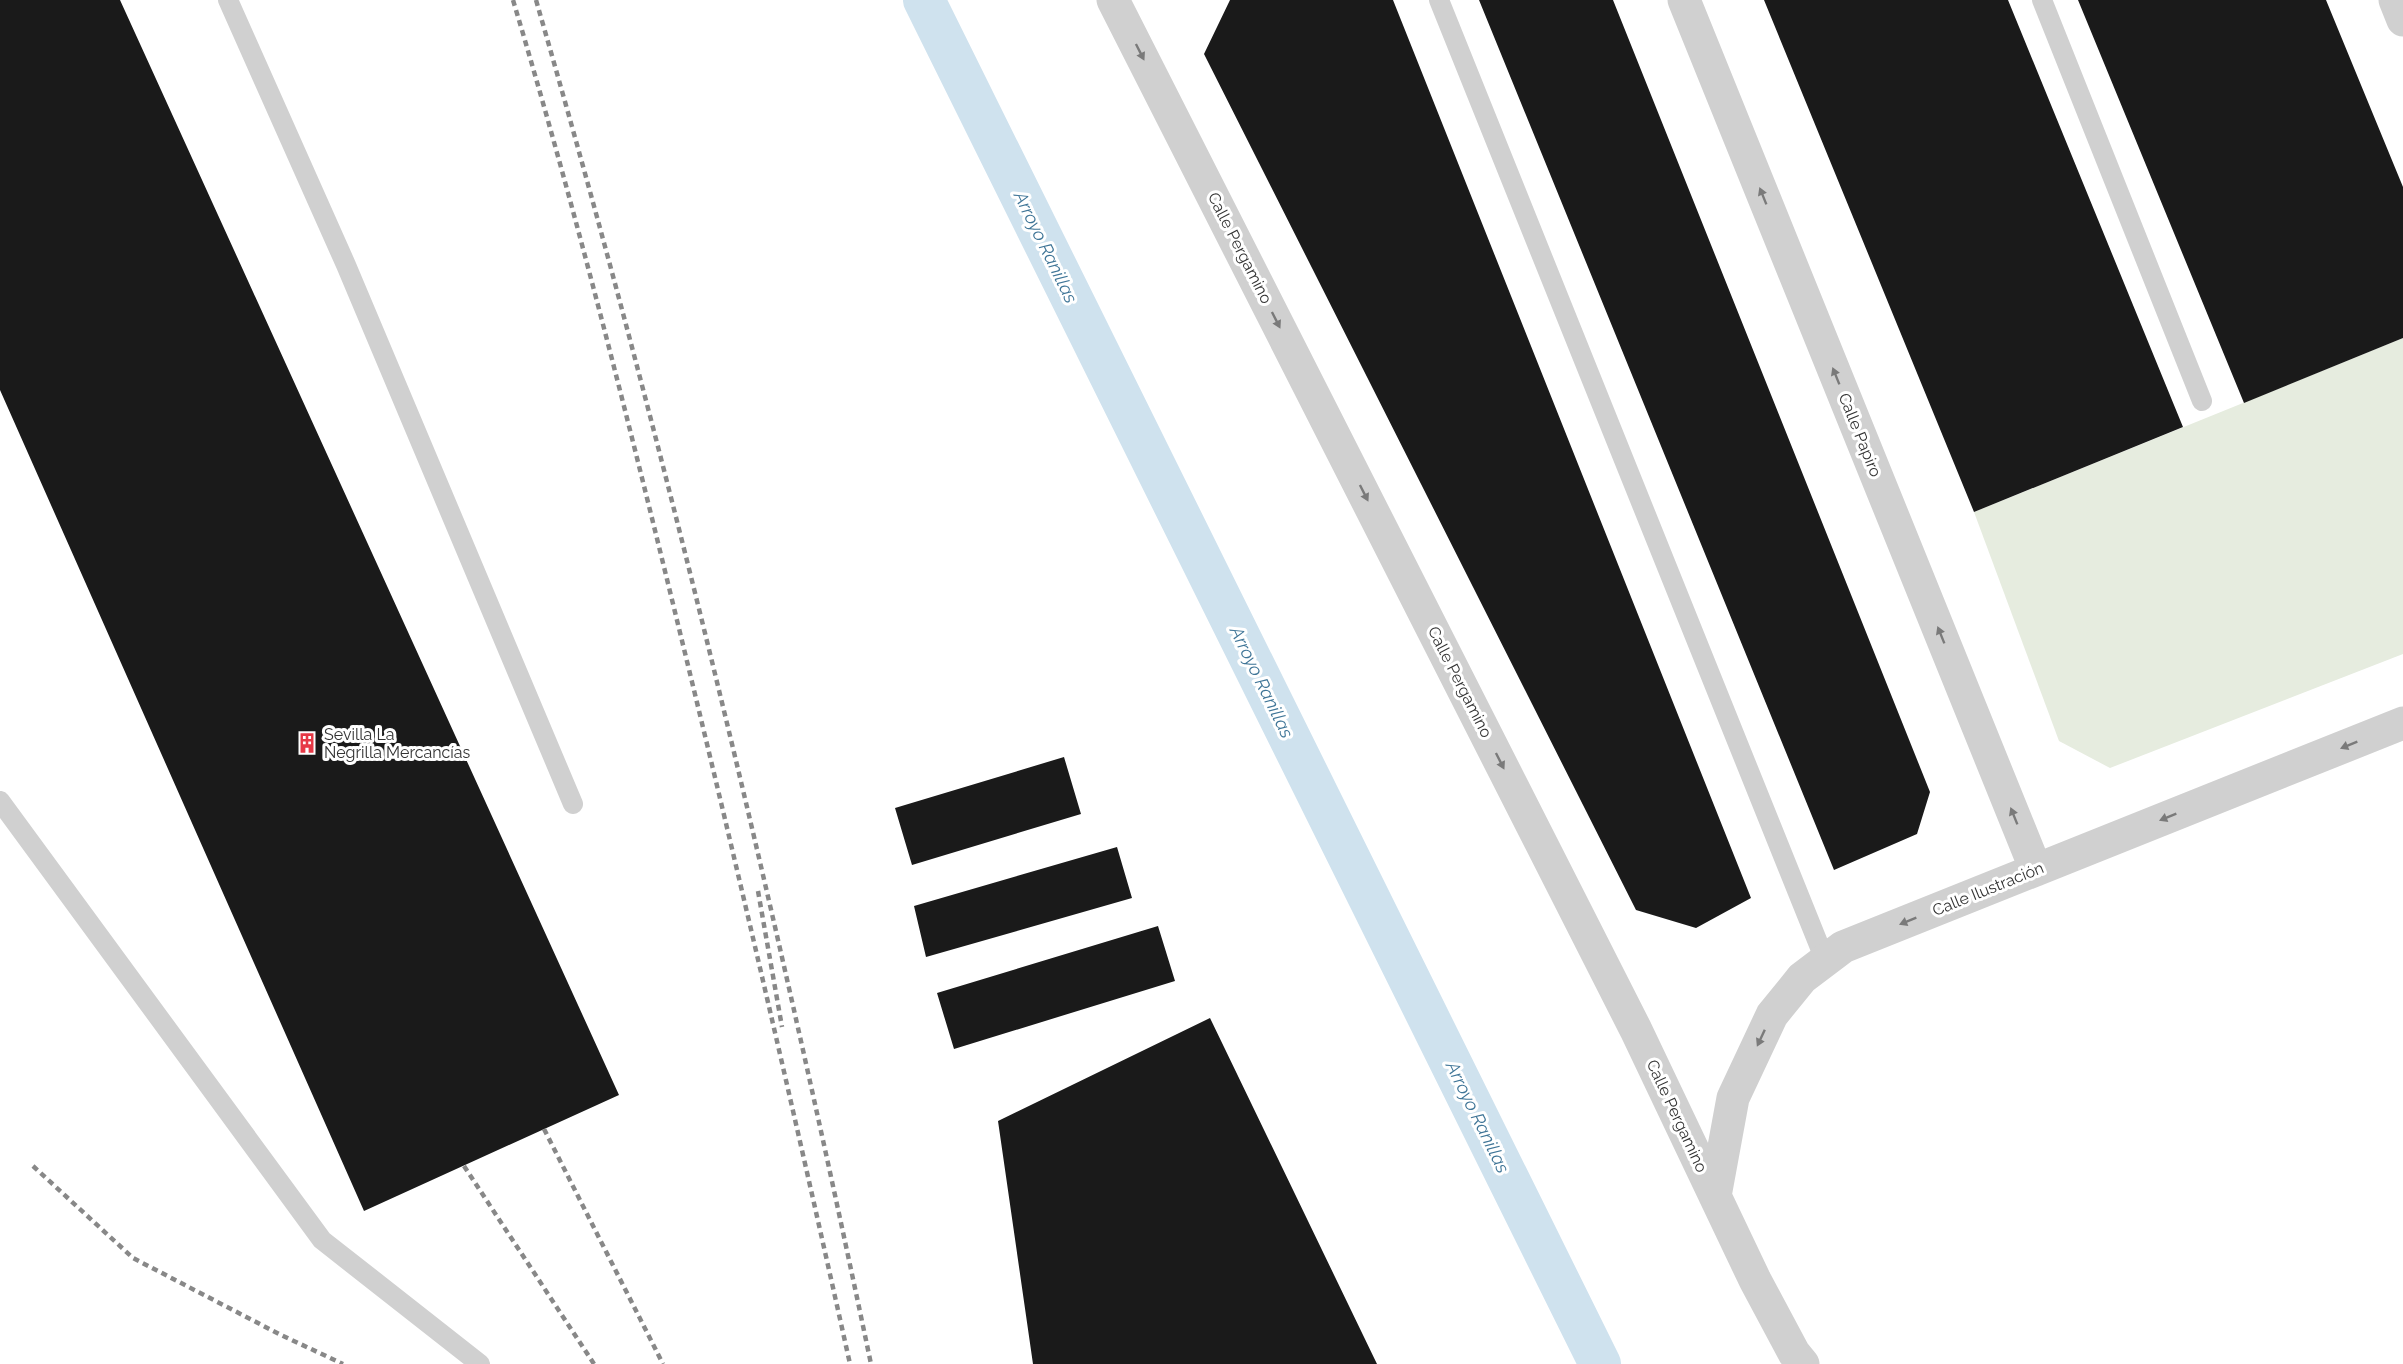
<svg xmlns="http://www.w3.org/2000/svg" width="2403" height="1364" viewBox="0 0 2403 1364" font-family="Raleway,sans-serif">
	<rect width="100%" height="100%" fill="#fff"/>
	<!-- green -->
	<path fill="#e6ecdf" d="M2403 338V654L2110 768 2059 741 1974 512Z"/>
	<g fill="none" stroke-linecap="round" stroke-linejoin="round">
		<!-- canal -->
		<path stroke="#cfe2ee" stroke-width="42" d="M924 0 1600 1364"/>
	</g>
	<!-- building -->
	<path fill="#1a1a1a" d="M0 0H120L619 1095 364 1211 0 390Z
		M1230 0H1393L1751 898 1696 928 1636 910 1204 54Z
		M1479 0H1613L1930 792 1917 834 1834 870Z
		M1764 0H2008L2183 427 1974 512Z
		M2078 0H2326L2403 187V338L2244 403Z
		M1064 757 1081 814 912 865 895 808Z
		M1117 847 1132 898 926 957 914 906Z
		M1158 926 1175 981 954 1049 937 993Z
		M1210 1018 1377 1364H1033L998 1121Z"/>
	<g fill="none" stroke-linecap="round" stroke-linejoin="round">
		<!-- service -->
		<path stroke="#d0d0d0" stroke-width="20" d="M228 0 346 265 573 804
			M1439 0 1825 960
			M2042 0 2202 401
			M0 801 322 1240 480 1364"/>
		<!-- minor -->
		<path stroke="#d0d0d0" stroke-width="33" d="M1113 0 1636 1030 1755 1280 1794 1353 1803 1364
			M1684 0 2036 870
			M2395 0 2403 20
			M1715 1196 1733 1098 1772 1015 1802 978 1843 947 2403 723"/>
		<!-- rail -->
		<path stroke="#888" stroke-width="4.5" stroke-dasharray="6 4.5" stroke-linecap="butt" d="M513 0C577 214 631 431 684 649 742 887 797 1125 850 1364
			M536 0C666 450 775 906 871 1364
			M758 891 782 1027
			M544 1129 663 1364
			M33 1166 133 1258 279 1334 343 1364
			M464 1166 594 1364"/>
	</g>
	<!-- one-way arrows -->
	<defs><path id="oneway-solid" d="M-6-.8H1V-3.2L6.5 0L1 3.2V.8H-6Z" transform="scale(1.5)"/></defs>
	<g fill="#7a7a7a">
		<use href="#oneway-solid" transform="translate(1140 52) rotate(63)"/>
		<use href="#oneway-solid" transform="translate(1763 196) rotate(-112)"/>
		<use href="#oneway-solid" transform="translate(1276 320) rotate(63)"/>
		<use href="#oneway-solid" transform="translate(1836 376) rotate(-112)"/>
		<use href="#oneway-solid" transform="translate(1364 493) rotate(63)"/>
		<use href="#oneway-solid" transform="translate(1941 635) rotate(-112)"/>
		<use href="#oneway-solid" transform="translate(2349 745) rotate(158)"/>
		<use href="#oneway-solid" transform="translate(1500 761) rotate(63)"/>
		<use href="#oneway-solid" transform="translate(2014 816) rotate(-112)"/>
		<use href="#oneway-solid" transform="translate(2168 817) rotate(158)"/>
		<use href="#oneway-solid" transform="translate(1908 921) rotate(158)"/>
		<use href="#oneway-solid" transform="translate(1761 1038) rotate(115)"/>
	</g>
	<!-- icons -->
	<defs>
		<g id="building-bare" transform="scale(1.62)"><path d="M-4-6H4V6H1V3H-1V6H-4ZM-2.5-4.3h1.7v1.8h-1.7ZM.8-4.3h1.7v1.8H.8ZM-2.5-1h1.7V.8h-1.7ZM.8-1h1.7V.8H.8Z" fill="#e63946" stroke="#fff" stroke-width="2.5" paint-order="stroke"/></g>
	</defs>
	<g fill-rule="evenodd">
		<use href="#building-bare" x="307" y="743"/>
	</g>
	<g text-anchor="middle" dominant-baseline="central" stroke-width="6" stroke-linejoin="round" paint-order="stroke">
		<!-- street labels -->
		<g font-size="16" fill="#333" stroke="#fff">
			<text transform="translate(1240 248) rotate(63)">Calle Pergamino</text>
			<text transform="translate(1860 435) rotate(68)">Calle Papiro</text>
			<text transform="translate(1460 682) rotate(63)">Calle Pergamino</text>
			<text transform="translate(1988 889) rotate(-22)">Calle Ilustración</text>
			<text transform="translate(1677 1116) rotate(65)">Calle Pergamino</text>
		</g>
		<!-- poi labels -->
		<g font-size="16" fill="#333" stroke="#fff" text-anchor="start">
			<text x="324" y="734">Sevilla La<tspan x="324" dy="18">Negrilla Mercancías</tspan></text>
		</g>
		<!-- water labels -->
		<g font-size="18" font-style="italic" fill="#3f7597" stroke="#fff">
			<text transform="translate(1046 247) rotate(64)">Arroyo Ranillas</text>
			<text transform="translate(1262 682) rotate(64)">Arroyo Ranillas</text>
			<text transform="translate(1478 1117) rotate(64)">Arroyo Ranillas</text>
		</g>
	</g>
</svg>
